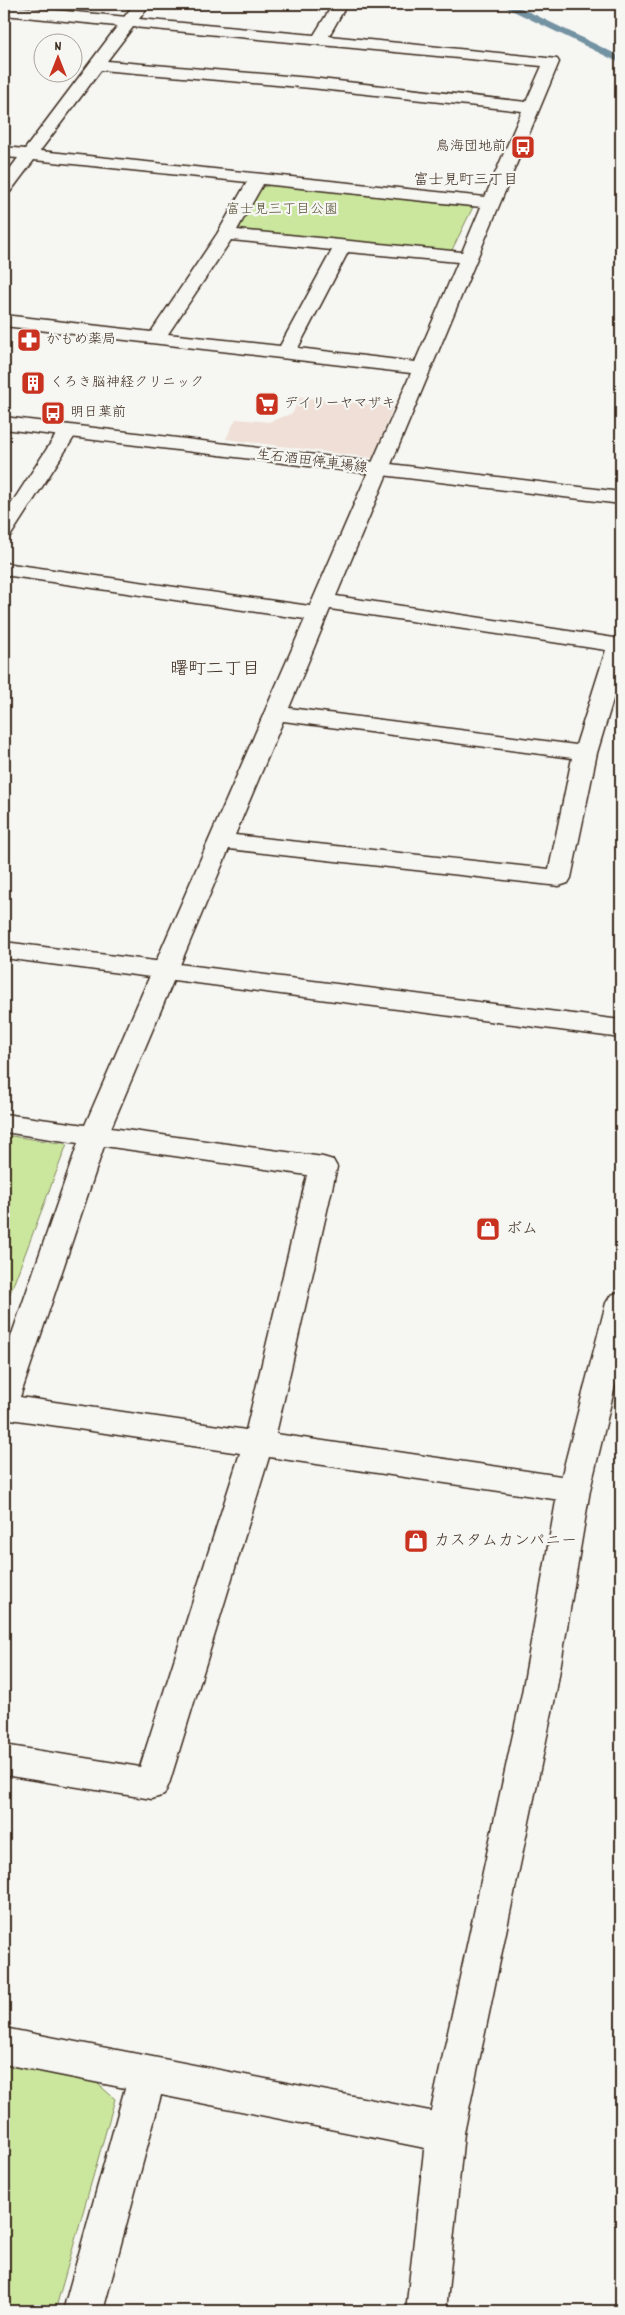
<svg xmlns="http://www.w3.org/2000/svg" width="625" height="2315" viewBox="0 0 625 2315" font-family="Dekko,'Klee One',sans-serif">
	<rect width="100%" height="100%" fill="#f6f6f2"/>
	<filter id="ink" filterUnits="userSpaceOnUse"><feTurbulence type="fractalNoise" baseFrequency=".02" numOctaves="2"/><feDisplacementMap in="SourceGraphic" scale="10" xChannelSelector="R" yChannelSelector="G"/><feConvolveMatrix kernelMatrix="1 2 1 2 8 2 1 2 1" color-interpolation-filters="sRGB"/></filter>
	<g filter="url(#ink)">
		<!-- built -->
		<path fill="#efdfd6" d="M299 397 393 407 373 458 226 439 236 419 269 422 293 413Z"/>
		<!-- green -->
		<path fill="#cbe79e" stroke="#83885e" d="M273 185 473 207 451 252 245 231 237 225 262 187Z
			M4 1135 67 1144 4 1309Z
			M4 2060 90 2077 115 2099 55 2311H4Z"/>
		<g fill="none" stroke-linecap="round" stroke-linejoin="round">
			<!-- stream -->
			<path stroke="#7392a2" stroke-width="6" d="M506 4 621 60"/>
			<!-- minor casing -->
			<g stroke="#3b2a1e" stroke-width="3">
				<path id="minor" d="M134 4H150L139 19 314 35 333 4H347L329 36 557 59 559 62 336 596 621 639V673L597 753 571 878 568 883 559 886 229 849 111 1128 323 1157 333 1160 337 1167 276 1434 574 1478 585 1481 590 1490 585 1499 574 1502 269 1457 169 1784 164 1795 152 1799 4 1775V1745L140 1767 240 1453 4 1418V1357L78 1143 4 1132V1114L85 1125 305 619 4 575V563L310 606 411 373 4 326V315L151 332 217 234 247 182 34 160 10 192 4 193V177L18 158 4 157V147L25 149ZM133 27 542 66 526 102 311 78 107 61ZM101 70 311 88 522 111 485 197 40 151ZM263 184 481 207 462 252 237 230ZM231 240 332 250 280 346 168 334ZM348 252 458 262 415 362 298 348ZM330 609 606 650 576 745 289 708ZM283 721 572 758 549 869 235 835ZM104 1146 307 1175 246 1430 20 1397Z
					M68 425 75 427 78 431 11 535 4 537V515L61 427Z
					M4 2028 445 2114 458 2120 464 2133 458 2146 445 2152 161 2095 103 2311H63L125 2088 4 2064Z"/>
			</g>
			<!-- tertiary casing -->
			<g stroke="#3b2a1e" stroke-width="3">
				<path id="tertiary" d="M4 5 127 17 135 22 127 27 4 15Z
					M4 942 621 1020V1038L4 958Z
					M621 1292V1361L590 1490 556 1693 464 2133 446 2311H406L426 2133 522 1693 558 1490 606 1303 611 1295Z"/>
			</g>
			<!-- secondary casing -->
			<g stroke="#3b2a1e" stroke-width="3">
				<path id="secondary" d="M4 417 621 492V504L4 429Z"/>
			</g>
			<!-- minor -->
			<use href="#minor" fill="#f6f6f2" fill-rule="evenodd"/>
			<!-- tertiary -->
			<use href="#tertiary" fill="#f6f6f2" fill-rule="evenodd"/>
			<!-- secondary -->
			<use href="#secondary" fill="#f6f6f2" fill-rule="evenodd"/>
		</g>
	</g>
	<!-- icons -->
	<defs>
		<g id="bus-square" transform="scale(1.25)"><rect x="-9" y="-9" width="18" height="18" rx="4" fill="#c8321e" stroke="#f6f6f2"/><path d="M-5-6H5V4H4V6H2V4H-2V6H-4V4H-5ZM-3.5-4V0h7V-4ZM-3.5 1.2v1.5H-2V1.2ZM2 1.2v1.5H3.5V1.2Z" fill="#fff"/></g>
		<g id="pharmacy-square" transform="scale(1.25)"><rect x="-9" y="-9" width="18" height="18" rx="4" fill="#c8321e" stroke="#f6f6f2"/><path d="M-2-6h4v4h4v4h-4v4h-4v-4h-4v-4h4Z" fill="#fff"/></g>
		<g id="building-square" transform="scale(1.25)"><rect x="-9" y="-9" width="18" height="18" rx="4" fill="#c8321e" stroke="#f6f6f2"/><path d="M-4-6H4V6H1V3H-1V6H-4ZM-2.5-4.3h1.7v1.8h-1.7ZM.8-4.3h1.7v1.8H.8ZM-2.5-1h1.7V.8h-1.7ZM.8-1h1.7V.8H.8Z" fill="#fff"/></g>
		<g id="supermarket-square" transform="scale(1.25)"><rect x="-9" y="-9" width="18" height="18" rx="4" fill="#c8321e" stroke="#f6f6f2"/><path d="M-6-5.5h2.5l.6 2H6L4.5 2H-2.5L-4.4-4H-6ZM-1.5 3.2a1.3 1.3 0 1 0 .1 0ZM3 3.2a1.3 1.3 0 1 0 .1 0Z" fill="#fff"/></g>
		<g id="shop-square" transform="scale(1.25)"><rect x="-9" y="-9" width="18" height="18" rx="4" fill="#c8321e" stroke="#f6f6f2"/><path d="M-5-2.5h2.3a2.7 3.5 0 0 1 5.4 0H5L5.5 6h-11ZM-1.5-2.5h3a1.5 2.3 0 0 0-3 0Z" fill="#fff"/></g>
	</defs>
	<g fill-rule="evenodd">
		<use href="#bus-square" x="523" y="147"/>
		<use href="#pharmacy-square" x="29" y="340"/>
		<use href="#building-square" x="33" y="383"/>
		<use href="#supermarket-square" x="267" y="404"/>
		<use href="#bus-square" x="53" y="413"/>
		<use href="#shop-square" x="488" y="1229"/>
		<use href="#shop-square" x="416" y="1541"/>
	</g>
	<g text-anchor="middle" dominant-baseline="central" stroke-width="4.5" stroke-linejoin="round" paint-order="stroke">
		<!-- far-poi labels -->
		<g font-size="14" fill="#3b2a1e" stroke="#f6f6f2" text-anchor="start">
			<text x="506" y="147" text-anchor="end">鳥海団地前</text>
			<text x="46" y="340">かもめ薬局</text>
			<text x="50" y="383">くろき脳神経クリニック</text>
			<text x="284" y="404">デイリーヤマザキ</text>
			<text x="70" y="413">明日葉前</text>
		</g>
		<!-- far-park labels -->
		<g font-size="14" fill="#585038" stroke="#f6f6f2">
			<text x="282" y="210">富士見三丁目公園</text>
		</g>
		<!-- far-street labels -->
		<g font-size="14" fill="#3b2a1e" stroke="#f6f6f2">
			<text transform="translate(312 462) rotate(7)">生石酒田停車場線</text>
		</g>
		<!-- far-neighbourhood labels -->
		<g font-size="15" fill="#3b2a1e" stroke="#f6f6f2">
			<text x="466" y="181">富士見町三丁目</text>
		</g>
		<!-- poi labels -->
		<g font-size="16" fill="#3b2a1e" stroke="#f6f6f2" text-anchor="start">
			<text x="506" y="1229">ボム</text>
			<text x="434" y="1541">カスタムカンパニー</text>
		</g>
		<!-- neighbourhood labels -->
		<g font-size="18" fill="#3b2a1e" stroke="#f6f6f2">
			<text x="215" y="670">曙町二丁目</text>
		</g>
	</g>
	<!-- margin -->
	<rect width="625" height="2315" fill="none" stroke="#f6f6f2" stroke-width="20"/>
	<rect x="10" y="10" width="605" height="2295" fill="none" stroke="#3b2a1e" stroke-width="2" filter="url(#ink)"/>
	<!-- north arrow -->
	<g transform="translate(58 58)"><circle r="24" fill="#f6f6f2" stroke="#aba49d"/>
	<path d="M0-4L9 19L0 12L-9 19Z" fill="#c8321e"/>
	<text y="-8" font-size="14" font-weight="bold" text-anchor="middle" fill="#3b2a1e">N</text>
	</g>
</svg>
